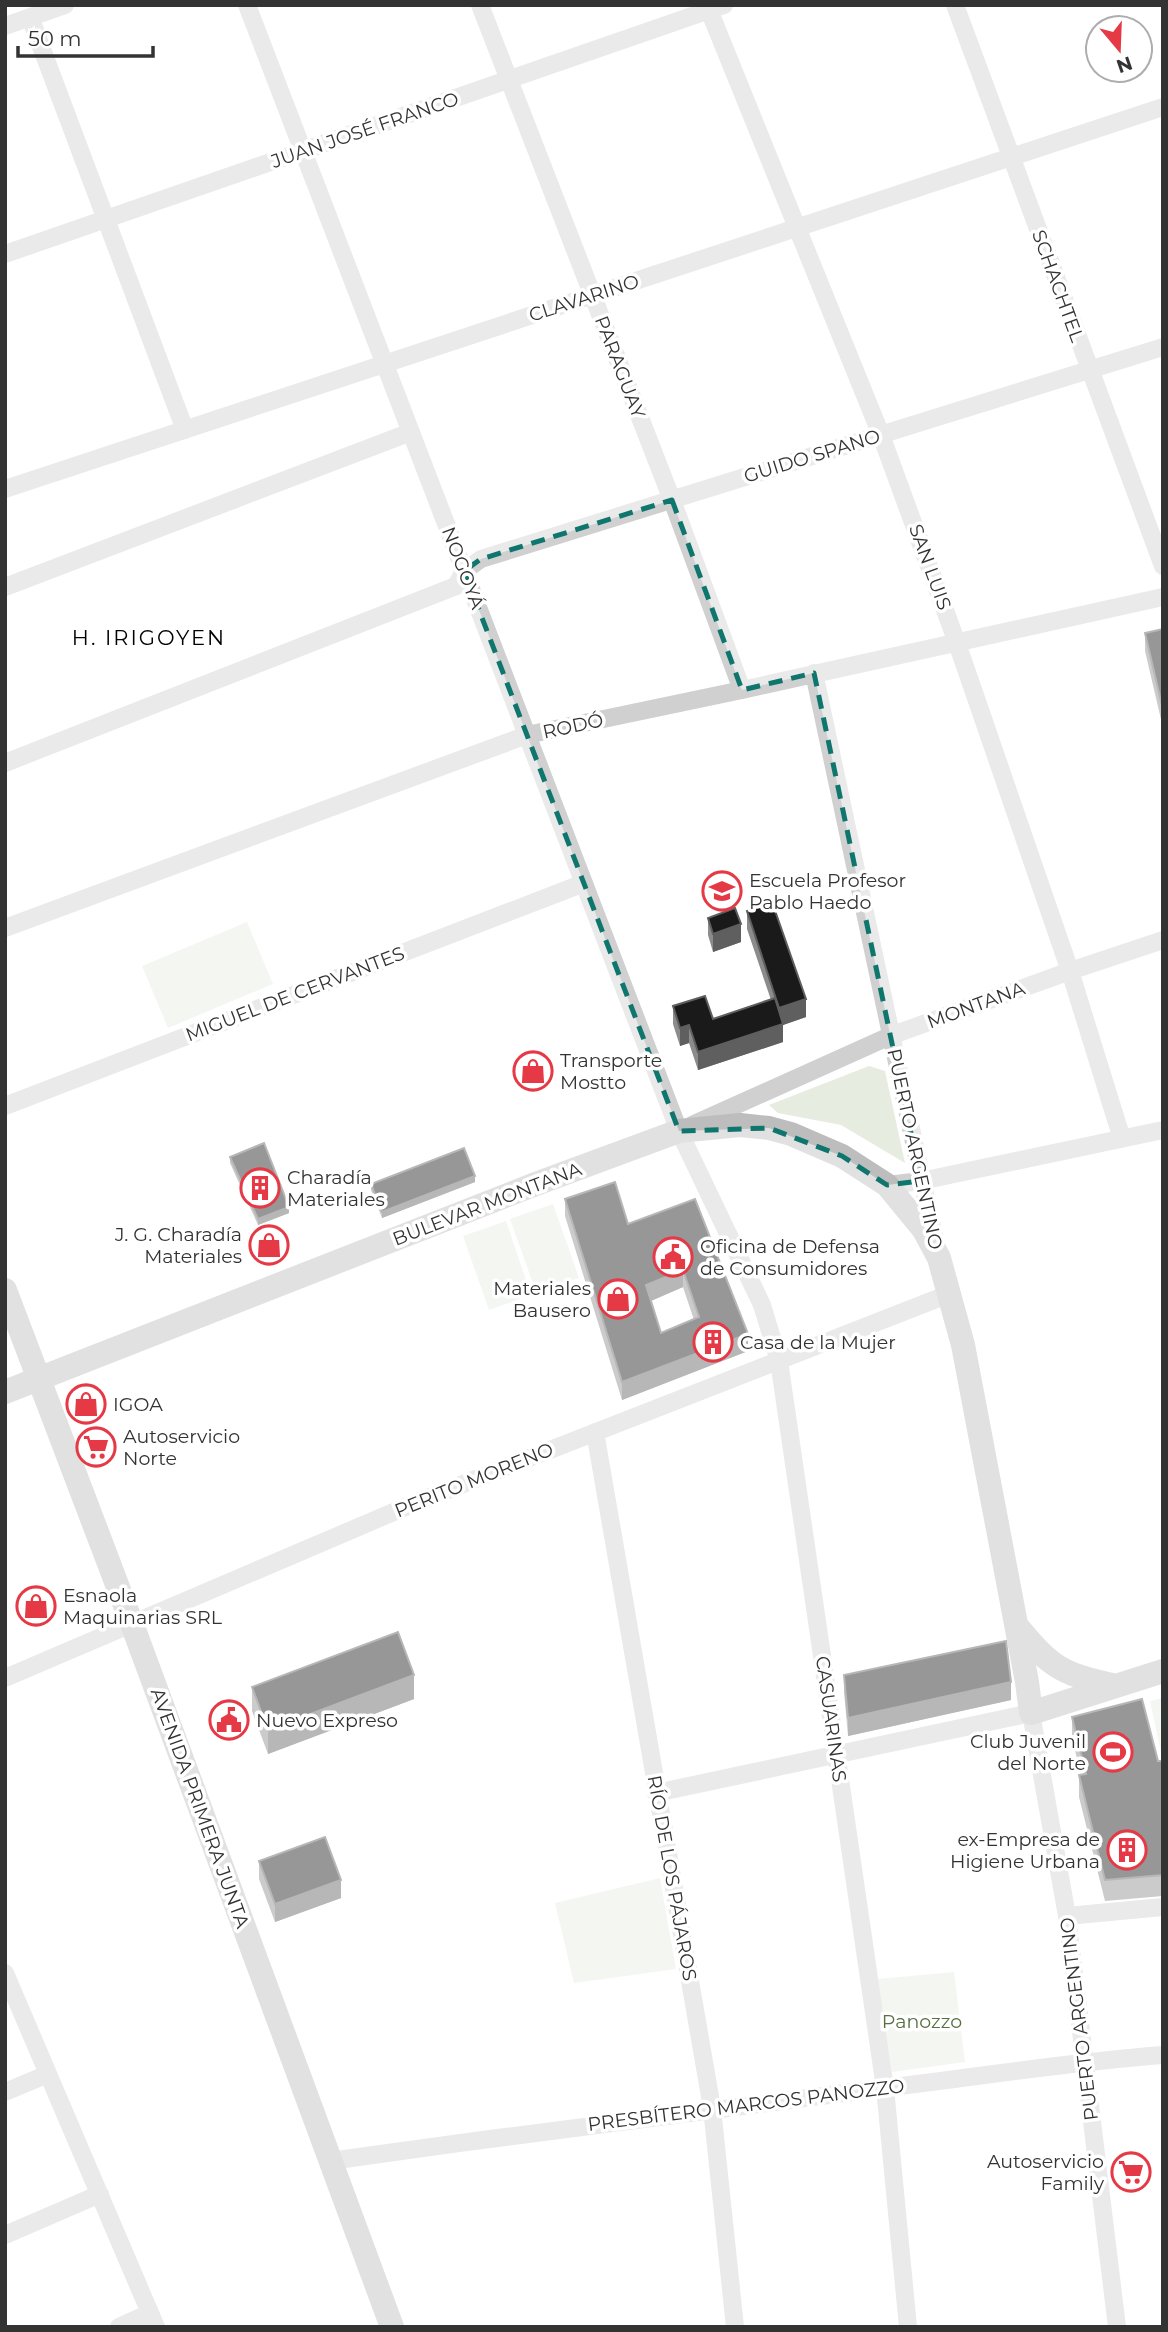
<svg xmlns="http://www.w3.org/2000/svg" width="1168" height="2332" viewBox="0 0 1168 2332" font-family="Montserrat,sans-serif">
	<rect width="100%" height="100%" fill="#fff"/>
	<!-- green -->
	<path fill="#e6ecdf" d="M247 922 273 984 168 1028 142 966Z
		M869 1066 885 1071 905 1163 841 1125 778 1113 769 1105Z
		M553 1204 579 1278 536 1292 510 1219Z
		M506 1221 531 1295 489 1310 463 1236Z
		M1163 1698V1762L1150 1701Z
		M660 1878 676 1969 574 1983 555 1903Z
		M954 1972 965 2062 892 2072 878 1979Z"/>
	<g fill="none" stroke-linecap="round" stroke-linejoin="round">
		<!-- street -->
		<path stroke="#d0d0d0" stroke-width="18" d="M247 5 679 1131 762 1305 779 1361 885 2088 908 2327
			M480 5 672 500 742 690
			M707 5 881 435 957 643 1070 971 1122 1139
			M955 5 1163 566
			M30 17 185 430
			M5 26 65 5
			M5 254 724 5
			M5 489 1163 107
			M5 587 411 432
			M814 673 935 1241
			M5 763 456 586 464 571 481 559 1163 347
			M5 928 527 735 742 690 1163 597
			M5 1106 584 883
			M692 1125 890 1036 1070 971 1163 940
			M887 1185 921 1181 1163 1130
			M595 1432 712 2108 735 2327
			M5 1678 417 1502 949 1294
			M656 1793 1031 1713 1067 1916 1117 2327
			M1067 1916 1163 1907
			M5 1973 156 2327
			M5 2092 48 2074
			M330 2161C514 2135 698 2111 883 2088 977 2077 1069 2062 1163 2055
			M5 2235 100 2194
			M119 2327 150 2313"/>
		<!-- secondary -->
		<path stroke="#bdbdbd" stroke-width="24" d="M5 1290 132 1624 392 2327
			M5 1392 533 1185 679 1131 740 1125 769 1128 791 1134 842 1156 887 1185 924 1230 939 1258 963 1345 1027 1682 1031 1713 1163 1671
			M1016 1625C1028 1639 1039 1654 1054 1664 1072 1677 1096 1681 1116 1686"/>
	</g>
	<!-- wall -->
	<path fill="#8c8c8c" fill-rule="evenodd" d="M1163 629V728L1145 651V633Z
		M747 911 806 1017 783 1025V1042L698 1070 689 1043 680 1046 673 1024V1006L713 1019 771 1000 747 929Z
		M708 918 741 942 713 952 708 935Z
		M230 1157 289 1213 258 1225 230 1163Z
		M475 1182 382 1218 371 1190V1184Z
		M565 1199 628 1224 695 1199 748 1351 622 1400 565 1216ZM683 1287 694 1320 661 1333 651 1301Z
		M844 1675 1011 1700 848 1736 844 1692Z
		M252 1687 414 1699 268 1754 252 1711Z
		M1072 1717 1158 1761H1163V1896L1105 1901 1079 1797V1775H1081L1072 1738Z
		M259 1861 341 1898 275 1922 259 1879Z"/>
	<!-- shaded-wall -->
	<path fill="#5f5f5f" d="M741 924V942L713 952V934Z
		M806 999V1017L783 1025V1042L698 1070V1052L779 1025V1008Z
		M689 1025V1043L680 1046V1028Z
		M475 1176V1182L382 1218V1212Z
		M289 1207V1213L258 1225V1219Z
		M683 1270V1287L646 1303V1285Z
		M748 1334V1351L622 1400V1382Z
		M414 1675V1699L268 1754V1730Z
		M1011 1682V1700L848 1736V1718Z
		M341 1880V1898L275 1922V1904Z"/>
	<!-- building -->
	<path fill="#1a1a1a" stroke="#5f5f5f" stroke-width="2" fill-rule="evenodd" d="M1163 629V710L1145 633Z
		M772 902 806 999 779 1008 747 911Z
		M735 908 741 924 713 934 708 918Z
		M705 996 713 1019 775 998 783 1024 698 1052 689 1025 680 1028 673 1006Z
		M264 1143 289 1207 258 1219 230 1157Z
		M464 1148 475 1176 382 1212 371 1184Z
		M615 1182 628 1224 695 1199 748 1334 622 1382 565 1199ZM683 1270 699 1317 661 1333 646 1285Z
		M398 1632 414 1675 268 1730 252 1687Z
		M1006 1641 1011 1682 848 1718 844 1675Z
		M1142 1699 1158 1761H1163V1875L1105 1880 1079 1775 1086 1774 1072 1717Z
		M325 1837 341 1880 275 1904 259 1861Z"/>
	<!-- marked area -->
	<path d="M0 0H1168V2332H0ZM672 500 742 690 814 673 921 1181 887 1185 842 1156 769 1128 679 1131 464 571 481 559Z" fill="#fff" fill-opacity=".55" fill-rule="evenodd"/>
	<path fill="none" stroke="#0f766e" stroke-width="5" stroke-dasharray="14 9" stroke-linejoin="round" d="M672 500 742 690 814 673 921 1181 887 1185 842 1156 769 1128 679 1131 464 571 481 559Z"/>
	<!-- icons -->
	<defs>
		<g id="school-ring" transform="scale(2.0125)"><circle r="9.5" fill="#fff" stroke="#e63946" stroke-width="1.5"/><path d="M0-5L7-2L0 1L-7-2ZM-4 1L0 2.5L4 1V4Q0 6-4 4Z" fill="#e63946"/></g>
		<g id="shop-ring" transform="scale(2.0125)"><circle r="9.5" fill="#fff" stroke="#e63946" stroke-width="1.5"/><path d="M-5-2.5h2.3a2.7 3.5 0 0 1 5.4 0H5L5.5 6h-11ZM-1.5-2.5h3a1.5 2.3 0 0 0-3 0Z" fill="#e63946"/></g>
		<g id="building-ring" transform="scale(2.0125)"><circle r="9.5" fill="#fff" stroke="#e63946" stroke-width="1.5"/><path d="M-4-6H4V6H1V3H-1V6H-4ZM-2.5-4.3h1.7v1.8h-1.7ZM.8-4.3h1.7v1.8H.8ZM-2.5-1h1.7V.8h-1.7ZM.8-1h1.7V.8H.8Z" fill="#e63946"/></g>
		<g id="civic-ring" transform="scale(2.0125)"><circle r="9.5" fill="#fff" stroke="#e63946" stroke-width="1.5"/><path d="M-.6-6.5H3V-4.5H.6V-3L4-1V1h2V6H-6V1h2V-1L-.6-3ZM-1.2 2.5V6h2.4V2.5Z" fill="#e63946"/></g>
		<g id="supermarket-ring" transform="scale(2.0125)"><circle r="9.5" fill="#fff" stroke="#e63946" stroke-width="1.5"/><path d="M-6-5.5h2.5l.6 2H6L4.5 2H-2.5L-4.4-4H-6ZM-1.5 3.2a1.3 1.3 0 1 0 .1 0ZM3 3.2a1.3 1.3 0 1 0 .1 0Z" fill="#e63946"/></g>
		<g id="stadium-ring" transform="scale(2.0125)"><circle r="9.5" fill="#fff" stroke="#e63946" stroke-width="1.5"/><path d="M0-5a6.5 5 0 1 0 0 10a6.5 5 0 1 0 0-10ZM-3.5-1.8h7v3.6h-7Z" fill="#e63946"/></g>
	</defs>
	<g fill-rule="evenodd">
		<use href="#school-ring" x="722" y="891"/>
		<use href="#shop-ring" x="533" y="1071"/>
		<use href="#building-ring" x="260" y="1188"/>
		<use href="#shop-ring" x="269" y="1245"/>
		<use href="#civic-ring" x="673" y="1257"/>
		<use href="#shop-ring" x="618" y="1299"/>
		<use href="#building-ring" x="713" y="1342"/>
		<use href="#shop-ring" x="86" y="1404"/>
		<use href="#supermarket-ring" x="96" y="1447"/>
		<use href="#shop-ring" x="36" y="1606"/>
		<use href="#civic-ring" x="229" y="1720"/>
		<use href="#stadium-ring" x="1113" y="1752"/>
		<use href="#building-ring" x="1127" y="1850"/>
		<use href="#supermarket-ring" x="1131" y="2172"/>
	</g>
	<g text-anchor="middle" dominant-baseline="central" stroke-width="7" stroke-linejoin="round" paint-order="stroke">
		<!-- street labels -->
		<g font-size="19" fill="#333" stroke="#fff">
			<text transform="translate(365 130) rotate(-19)">JUAN JOSÉ FRANCO</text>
			<text transform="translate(1058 286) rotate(70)">SCHACHTEL</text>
			<text transform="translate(584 298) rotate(-18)">CLAVARINO</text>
			<text transform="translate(620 367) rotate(69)">PARAGUAY</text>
			<text transform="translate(812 456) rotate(-17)">GUIDO SPANO</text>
			<text transform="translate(930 567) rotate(70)">SAN LUIS</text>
			<text transform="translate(463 568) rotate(69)">NOGOYÁ</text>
			<text transform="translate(573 726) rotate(-12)">RODÓ</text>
			<text transform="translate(295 994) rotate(-21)">MIGUEL DE CERVANTES</text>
			<text transform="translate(976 1005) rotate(-20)">MONTANA</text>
			<text transform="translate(915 1149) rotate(78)">PUERTO ARGENTINO</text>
			<text transform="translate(487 1204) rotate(-21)">BULEVAR MONTANA</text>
			<text transform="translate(474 1480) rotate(-22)">PERITO MORENO</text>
			<text transform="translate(831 1719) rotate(82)">CASUARINAS</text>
			<text transform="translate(200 1808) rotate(70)">AVENIDA PRIMERA JUNTA</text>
			<text transform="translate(672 1878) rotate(80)">RÍO DE LOS PÁJAROS</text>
			<text transform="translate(1079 2019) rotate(-97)">PUERTO ARGENTINO</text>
			<text transform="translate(746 2105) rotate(-7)">PRESBÍTERO MARCOS PANOZZO</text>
		</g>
		<!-- poi labels -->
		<g font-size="19" fill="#333" stroke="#fff" text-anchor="start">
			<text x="749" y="880">Escuela Profesor<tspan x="749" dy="22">Pablo Haedo</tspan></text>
			<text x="560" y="1060">Transporte<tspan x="560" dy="22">Mostto</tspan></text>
			<text x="287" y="1177">Charadía<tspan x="287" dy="22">Materiales</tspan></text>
			<text x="242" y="1234" text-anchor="end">J. G. Charadía<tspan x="242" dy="22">Materiales</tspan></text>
			<text x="700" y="1246">Oficina de Defensa<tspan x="700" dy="22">de Consumidores</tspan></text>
			<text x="591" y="1288" text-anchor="end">Materiales<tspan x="591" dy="22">Bausero</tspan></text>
			<text x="740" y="1342">Casa de la Mujer</text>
			<text x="113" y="1404">IGOA</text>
			<text x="123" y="1436">Autoservicio<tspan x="123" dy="22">Norte</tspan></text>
			<text x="63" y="1595">Esnaola<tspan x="63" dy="22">Maquinarias SRL</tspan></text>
			<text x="256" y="1720">Nuevo Expreso</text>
			<text x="1086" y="1741" text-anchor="end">Club Juvenil<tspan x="1086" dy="22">del Norte</tspan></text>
			<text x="1100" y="1839" text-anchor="end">ex-Empresa de<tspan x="1100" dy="22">Higiene Urbana</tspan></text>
			<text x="1104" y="2161" text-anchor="end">Autoservicio<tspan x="1104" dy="22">Family</tspan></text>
		</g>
		<!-- park labels -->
		<g font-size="19" fill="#56703f" stroke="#fff">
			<text x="922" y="2021">Panozzo</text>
		</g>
		<!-- neighbourhood labels -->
		<g font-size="21" letter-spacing="2" fill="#000" stroke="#fff">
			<text x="149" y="637">H. IRIGOYEN</text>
		</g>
	</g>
	<!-- border -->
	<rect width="1168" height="2332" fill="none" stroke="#333333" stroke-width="14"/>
	<!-- north arrow -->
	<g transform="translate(1119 49) rotate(161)"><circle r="33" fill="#ffffff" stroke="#adadad" stroke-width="2"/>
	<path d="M0-5L12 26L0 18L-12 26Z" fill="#e63946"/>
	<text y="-10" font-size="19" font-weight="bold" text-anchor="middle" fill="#333333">N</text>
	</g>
	<!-- scale -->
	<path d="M18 46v10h135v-10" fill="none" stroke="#333333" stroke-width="3.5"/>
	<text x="28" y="46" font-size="21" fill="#333333" stroke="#ffffff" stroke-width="5" paint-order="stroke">50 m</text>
</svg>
